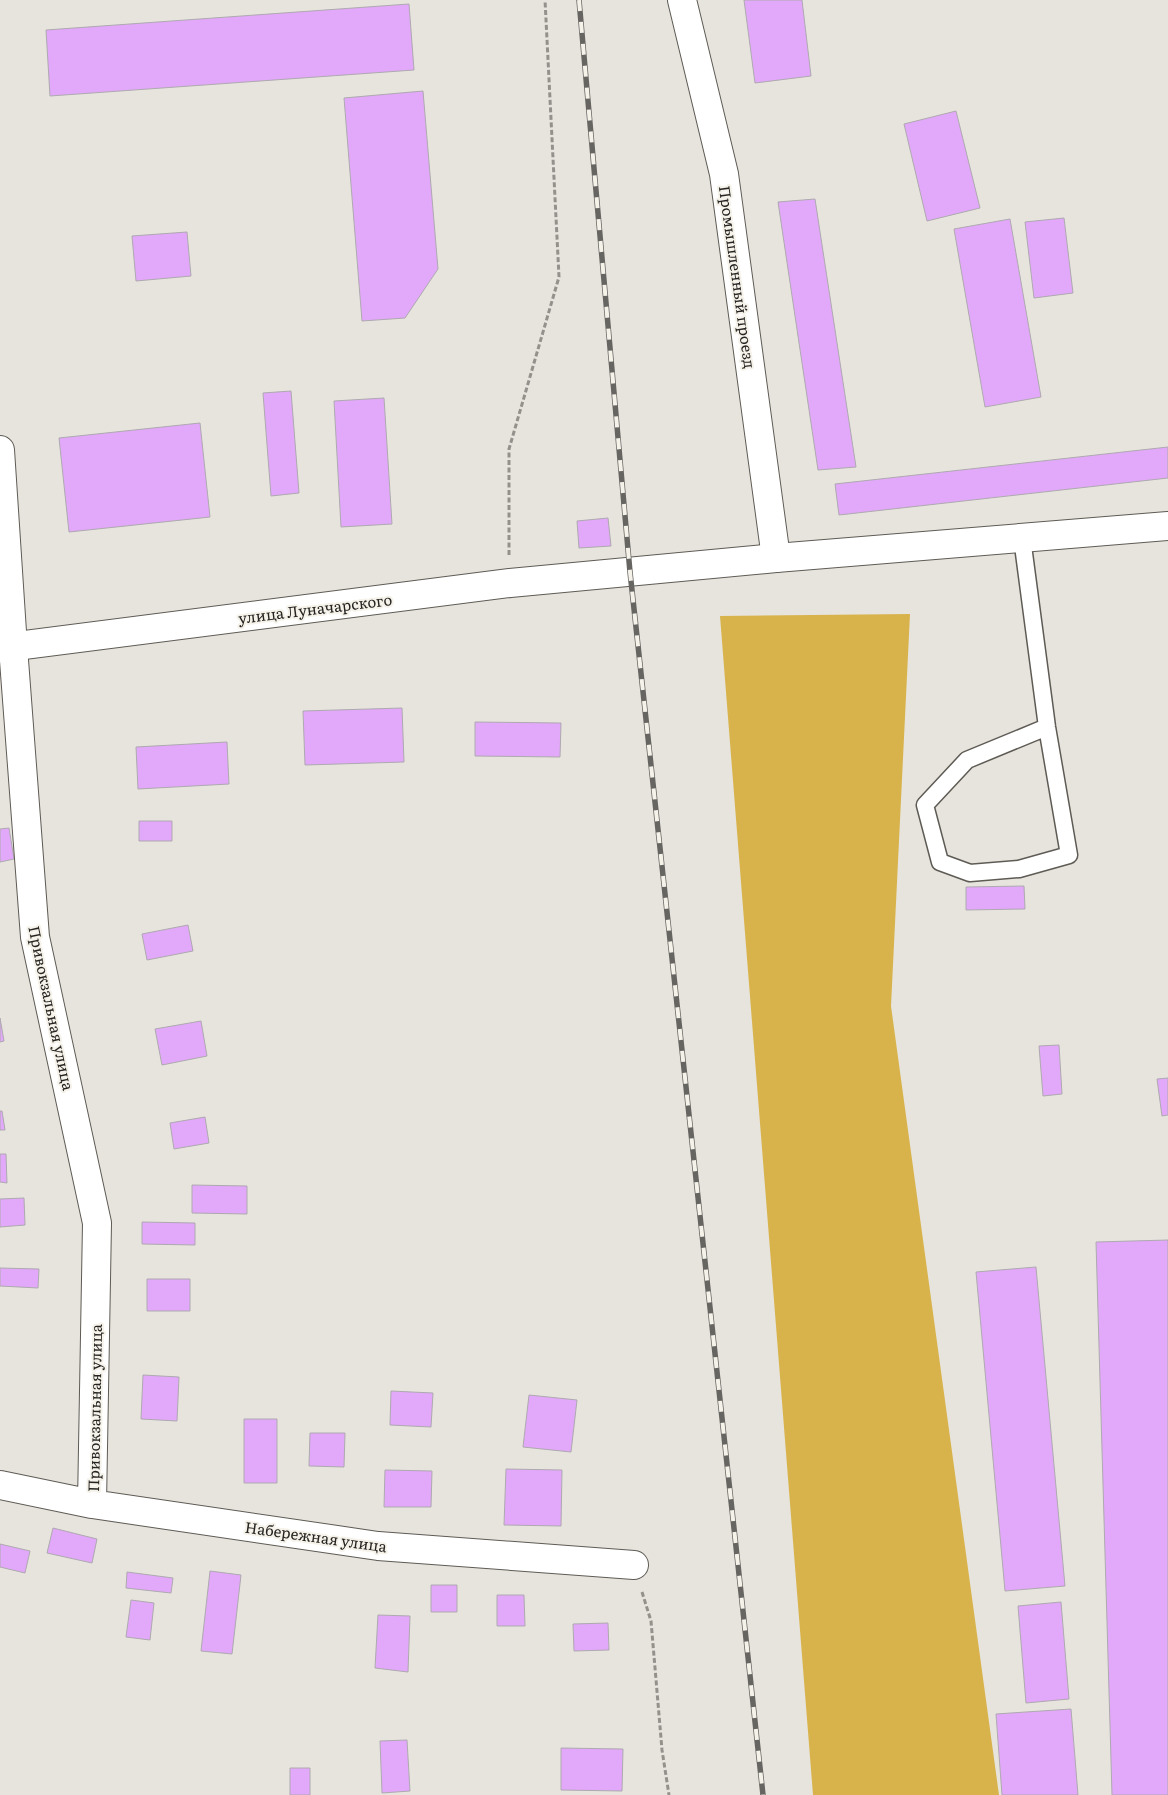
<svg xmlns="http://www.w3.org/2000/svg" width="1168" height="1795" viewBox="0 0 1168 1795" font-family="Literata,serif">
	<rect width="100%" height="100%" fill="#e7e4dd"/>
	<!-- forest -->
	<path fill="#d8b34c" d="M910 614 891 1006 999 1795H813L720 616Z"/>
	<!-- building -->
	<path fill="#e2a8f9" stroke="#aea9b0" d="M744 0H802L811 76 755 83Z
		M409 4 414 70 50 96 46 30Z
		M423 91 438 269 405 318 362 321 344 98Z
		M956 111 980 208 927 221 904 124Z
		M815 199 856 467 818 470 778 202Z
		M1064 218 1073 293 1034 298 1025 222Z
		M1010 219 1041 397 985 407 954 229Z
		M187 232 191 276 136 281 132 236Z
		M291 391 299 493 271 496 263 393Z
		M384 398 392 524 341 527 334 401Z
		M200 423 210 517 69 532 59 438Z
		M1168 447V478L839 515 835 484Z
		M608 518 611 546 579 548 577 521Z
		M402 708 404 762 305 765 303 711Z
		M475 722 561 723 560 757 475 756Z
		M227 742 229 784 138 789 136 747Z
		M139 821H172V841H139Z
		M9 828 14 859 0 862V829Z
		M1024 886 1025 909 966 910V887Z
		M188 925 193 951 147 960 142 934Z
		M0 1018 4 1041 0 1042Z
		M201 1021 207 1056 162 1065 155 1029Z
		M1059 1045 1062 1094 1043 1096 1039 1046Z
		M1168 1078V1115L1162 1116 1157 1079Z
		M0 1111H2L5 1130H0Z
		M205 1117 209 1143 174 1149 170 1123Z
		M0 1154H6L7 1183 0 1182Z
		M192 1185 247 1186V1214L192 1213Z
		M24 1198 25 1225 0 1227V1199Z
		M142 1222 195 1223V1245L142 1244Z
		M1168 1240V1795H1112L1096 1242Z
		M1036 1267 1065 1586 1005 1591 976 1272Z
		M0 1268 39 1269 38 1288 0 1286Z
		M147 1279H190V1311H147Z
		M143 1375 179 1377 177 1421 141 1419Z
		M391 1391 433 1393 431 1427 390 1425Z
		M529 1395 577 1400 571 1452 523 1447Z
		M244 1419H277V1483H244Z
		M310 1433H345L344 1467 309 1466Z
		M506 1469 562 1470 561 1526 504 1525Z
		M385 1470 432 1471 431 1507H384Z
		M53 1528 97 1539 92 1563 47 1553Z
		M0 1544 30 1551 25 1573 0 1567Z
		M210 1571 241 1575 232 1654 201 1651Z
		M127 1572 173 1578 171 1593 126 1588Z
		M431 1585H457V1612H431Z
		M497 1595H524L525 1626H497Z
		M131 1600 154 1603 150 1640 126 1637Z
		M1061 1602 1069 1699 1026 1703 1018 1606Z
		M378 1615 410 1616 408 1672 375 1668Z
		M608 1623 609 1650 574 1651 573 1624Z
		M1071 1709 1078 1795H1002L996 1714Z
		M407 1740 410 1791 382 1793 380 1741Z
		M561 1748 623 1749 622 1791 561 1790Z
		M290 1768H310V1795H290Z"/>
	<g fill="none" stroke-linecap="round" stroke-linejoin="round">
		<!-- service casing -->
		<g stroke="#5e5b55" stroke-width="19">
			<path id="service" d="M1022 538 1047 727 1069 855 1019 869 970 873 940 862 925 805 967 760 1047 727"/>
		</g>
		<!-- minor casing -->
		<g stroke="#5e5b55" stroke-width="30">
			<path id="minor" d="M682 0 724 174 776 558
				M13 647 35 937 97 1223 92 1504
				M0 1485 92 1504 378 1546 634 1565"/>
		</g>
		<!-- tertiary casing -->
		<g stroke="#5e5b55" stroke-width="30">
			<path id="tertiary" d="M0 450 13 647"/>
		</g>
		<!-- secondary casing -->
		<g stroke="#5e5b55" stroke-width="30">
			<path id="secondary" d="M0 648 510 583 776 558 1168 526"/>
		</g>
		<!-- path -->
		<path stroke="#94918c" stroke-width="3" stroke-dasharray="5 2.5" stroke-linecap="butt" d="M509 555V449L559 277 545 0
			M642 1592 651 1621 662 1750 669 1795"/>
		<!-- service -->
		<use href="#service" stroke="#fff" stroke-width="16"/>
		<!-- minor -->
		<use href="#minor" stroke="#fff" stroke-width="28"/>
		<!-- tertiary -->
		<use href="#tertiary" stroke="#fff" stroke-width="28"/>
		<!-- secondary -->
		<use href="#secondary" stroke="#fff" stroke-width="28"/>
		<!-- rail casing -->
		<g stroke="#676561" stroke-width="5.5">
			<path id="rail" d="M579 0 630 572 763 1795"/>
		</g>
		<!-- rail -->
		<use href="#rail" stroke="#f5f2ea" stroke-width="4" stroke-dasharray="11" stroke-linecap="butt"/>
	</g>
	<g text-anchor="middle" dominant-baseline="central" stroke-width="4" stroke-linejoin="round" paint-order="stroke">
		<!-- street labels -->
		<g font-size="15" fill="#252421" stroke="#f5f2ea">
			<text transform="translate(738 277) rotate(82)">Промышленный проезд</text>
			<text transform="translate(315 608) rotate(-7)">улица Луначарского</text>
			<text transform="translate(52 1008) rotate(78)">Привокзальная улица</text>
			<text transform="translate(94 1408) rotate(-89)">Привокзальная улица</text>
			<text transform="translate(316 1536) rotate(8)">Набережная улица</text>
		</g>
	</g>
</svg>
